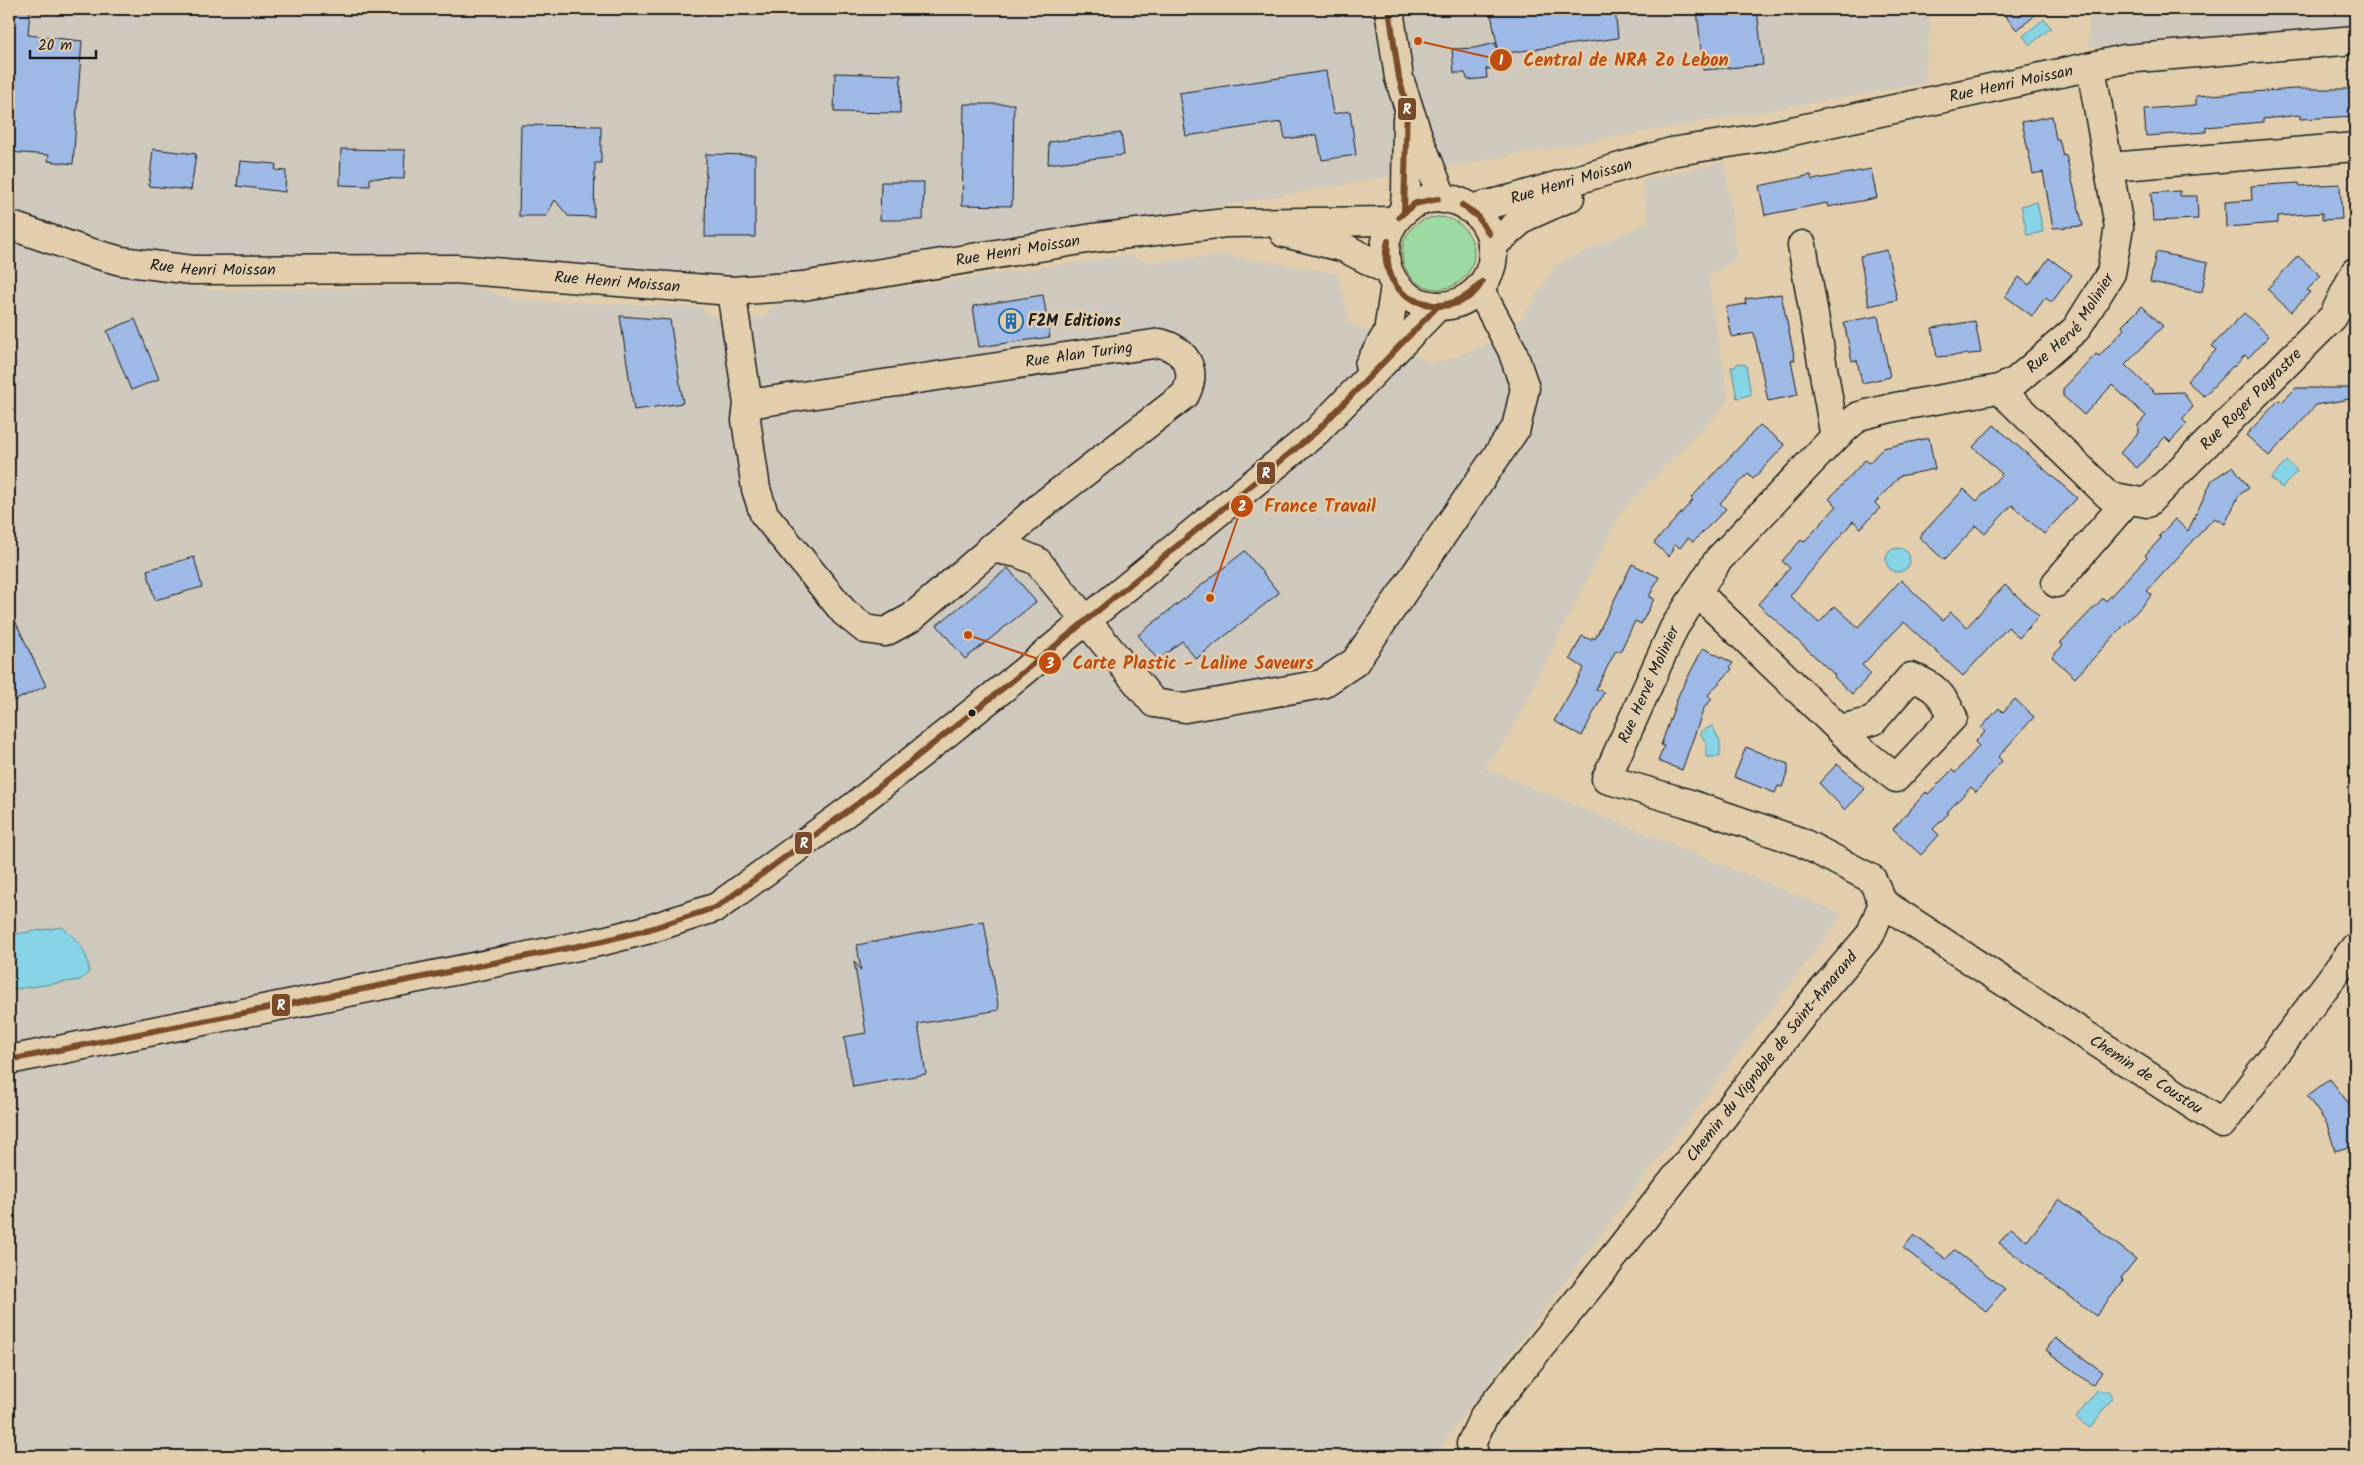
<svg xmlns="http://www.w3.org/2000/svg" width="2364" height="1465" font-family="Kalam,sans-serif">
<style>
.built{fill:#cec8bd}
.green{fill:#9cdaa2;stroke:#5c7b5f}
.water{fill:#86d4e5;stroke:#5c8a95}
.building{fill:#9eb9e5;stroke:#1c1c1c}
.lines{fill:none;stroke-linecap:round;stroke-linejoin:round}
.minor-casing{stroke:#1c1c1c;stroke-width:31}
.minor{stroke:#e2ceac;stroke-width:28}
.bus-1-casing{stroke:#e2ceac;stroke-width:10}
.bus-1{stroke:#7a4b2a;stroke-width:6}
.bus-dot{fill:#1c1c1c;stroke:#e2ceac;stroke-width:2}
.labels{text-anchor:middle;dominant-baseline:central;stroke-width:5;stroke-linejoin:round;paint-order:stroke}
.street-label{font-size:16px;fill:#1c1c1c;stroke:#e2ceac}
.poi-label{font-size:16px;font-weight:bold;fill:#1c1c1c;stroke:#e2ceac;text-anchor:start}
.leader{fill:none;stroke:#bf4d0f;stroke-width:2}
.callout-dot{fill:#bf4d0f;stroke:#e2ceac;stroke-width:2}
.mark-label{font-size:15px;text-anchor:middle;font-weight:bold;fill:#fff}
.callout-label{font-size:18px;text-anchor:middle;font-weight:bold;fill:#bf4d0f;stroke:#e2ceac;stroke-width:5;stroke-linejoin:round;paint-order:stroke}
.line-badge{stroke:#e2ceac;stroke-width:2}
.badge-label{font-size:14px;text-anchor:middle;font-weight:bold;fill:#fff}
</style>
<rect width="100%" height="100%" fill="#e2ceac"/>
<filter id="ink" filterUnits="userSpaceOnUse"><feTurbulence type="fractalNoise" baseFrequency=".02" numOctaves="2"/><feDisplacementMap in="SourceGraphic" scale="10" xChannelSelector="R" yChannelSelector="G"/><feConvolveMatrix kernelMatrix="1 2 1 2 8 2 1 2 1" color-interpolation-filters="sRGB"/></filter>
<g filter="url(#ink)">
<path class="built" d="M9 9H1931L1925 83 785 282 134 274 210 290 314 289 470 284 514 300 699 307 718 319 765 317 774 305 1128 255 1151 262 1225 255 1338 274 1350 323 1433 364 1486 346 1523 317 1557 264 1649 222 1642 180 1725 162 1737 258 1708 278 1729 401 1621 512 1506 741 1484 768 1843 914 1433 1456H9Z
M2089 9H2355V40L2088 47Z"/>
<path class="green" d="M1402 253a36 36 0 1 1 72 0a36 36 0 1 1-72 0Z"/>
<path class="water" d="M2044 19 2051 28 2030 45 2023 36Z
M2037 202 2043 232 2027 235 2021 206Z
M1738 363 1746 365 1751 395 1737 398 1731 367H1735Z
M2287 461 2297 471 2282 488 2271 478Z
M1886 560a12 12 0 1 1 24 0a12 12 0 1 1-24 0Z
M1712 726 1720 741V757H1706V743L1700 732Z
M62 927C78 940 88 951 89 972L80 980 9 990V935Z
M2098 1389 2101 1391H2109L2112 1399 2090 1428 2076 1418Z"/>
<path class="building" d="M9 9H30L28 35 82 41 73 164 48 161 49 155 9 152Z
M1490 9H1615L1618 38 1499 54Z
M1697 9H1757L1763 65 1703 70Z
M1999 9H2043L2017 30Z
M1496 43 1498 68 1486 69 1487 78 1468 80 1465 73H1454L1452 49 1474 48Z
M1326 71 1333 114 1350 111 1356 155 1322 160 1317 135 1285 139 1282 122 1186 136 1179 93Z
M835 73 901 75 900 113 834 112Z
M2295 89H2355V116L2300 119V115L2263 119V122L2206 127V132L2146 136 2144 109 2196 105V96Z
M964 104H1014L1012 206 962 205Z
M2052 116 2056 139H2059L2063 156 2066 155 2083 226 2053 228 2043 172 2033 174 2022 122Z
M521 125 601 126V163H595L594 217 568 216 555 200 546 216H519Z
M1121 133 1124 155 1048 164 1049 142Z
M153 149 196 154 191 190 149 186Z
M341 149 405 150 404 179 370 178V186L340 185Z
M706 154 755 155V237H705Z
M240 161 276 164 275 170 286 171 285 192 237 186Z
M1871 169 1877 198 1828 207 1827 203 1765 215 1759 186 1811 175 1812 180Z
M881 182H924L923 220H880Z
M2299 183 2300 186 2340 184 2342 219 2322 220V213L2278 216V223L2226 227 2225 202 2252 200 2251 186Z
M2180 191V196H2197L2198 219 2153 221 2151 193Z
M1887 250 1897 300 1869 306 1860 256Z
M2156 252 2208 263 2202 292 2150 282Z
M2298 256 2321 276 2307 290 2310 292 2291 312 2267 289Z
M2049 258 2072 275 2052 302 2045 298 2032 316 2005 296 2019 277 2029 285Z
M1781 294 1795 360H1791L1798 395 1768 401 1754 333 1732 337 1726 307 1746 304 1745 299Z
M1043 295 1050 337 979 347 973 306Z
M2142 306 2163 326 2125 365 2155 393 2183 392 2193 407 2182 419 2187 424 2170 442 2165 437 2137 468 2120 453 2138 433V425L2146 416 2112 385 2084 415 2063 396V389L2096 354 2099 356 2124 329 2122 326Z
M2244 313 2269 336 2248 358 2245 355 2234 367 2233 366 2204 396 2187 381 2216 350 2212 346Z
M620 316 670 320 683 403 634 410Z
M1878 316 1890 377 1862 383 1857 360 1852 361 1844 322Z
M135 319 159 379 131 390 107 331Z
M1975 321 1981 353 1937 357 1932 328Z
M2296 388H2355V398L2316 405 2269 456 2246 435 2279 400 2282 402Z
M1760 425 1785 445 1753 479 1748 474 1720 503 1726 509 1693 542 1688 538 1680 548 1675 544 1669 557 1654 543 1693 500 1691 498Z
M1994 425 2077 498 2044 534 2012 505 1985 534 1976 526 1944 560 1919 537 1964 489 1977 501 2002 474 1973 447Z
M1929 438 1935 469 1900 476 1875 503 1880 508 1871 517 1861 528 1853 521 1790 596 1819 623 1835 606 1858 627 1901 580 1943 620 1951 612 1967 627 2005 585 2039 616 2019 638 2008 627 1963 676 1904 622 1862 665 1871 674 1852 694 1834 677 1835 675 1758 604 1790 568 1782 561 1801 540 1804 542 1837 506 1829 499 1865 460 1869 463 1883 448Z
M2233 466 2249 488 2239 495 2225 524 2214 518 2147 591 2152 595 2075 678 2052 657 2063 645 2060 643 2103 598 2106 601 2147 557 2145 555 2161 538 2159 536 2175 519 2188 531 2212 480Z
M1245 551 1279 593 1196 659 1182 641 1158 660 1138 635Z
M194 557 202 587 155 600 147 570Z
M1632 564 1659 577 1649 597 1654 599 1641 624 1635 621 1620 652 1616 650 1596 689 1604 692 1582 736 1554 721 1584 668 1570 659 1582 636 1591 640 1592 637 1595 639Z
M1008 568 1036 602 965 659 937 625Z
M9 608 46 686 9 703Z
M1703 648 1733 663 1730 667 1732 669 1708 695 1712 699 1704 708 1682 770 1658 761 1664 746 1661 745 1679 694Z
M2015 699 2034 717 1998 757 2002 761 1976 792 1971 787 1947 812 1949 813 1933 829 1939 835 1921 855 1893 829 1926 792 1928 794 1952 770 1955 773 1979 746 1975 742 1985 732 1981 728 1999 708 2003 712Z
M1746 747 1788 764V771L1782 787 1778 786 1775 793 1734 777Z
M1837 764 1865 789 1845 810 1819 783Z
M984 921 999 1010 918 1024 926 1074 853 1087 844 1037 866 1033 854 961 861 971 857 945Z
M2330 1079 2353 1109 2355 1117V1145L2335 1151 2327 1124 2307 1096Z
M2059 1199 2136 1259 2121 1278 2124 1280 2096 1316 1999 1243 2011 1228 2027 1241Z
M1914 1235 1946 1259 1954 1250 2005 1289 1986 1311 1903 1248Z
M2055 1338 2103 1372 2092 1385 2046 1350Z"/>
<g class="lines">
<defs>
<g id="minor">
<path d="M1389 9 1399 78 1419 139 1443 199"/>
<path d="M2110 167 2355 147"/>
<circle cx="1439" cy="252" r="54"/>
<path id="s1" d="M1470 209 1515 198 1671 152 1760 138 2125 59 2355 40"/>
<path d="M1404 211 1406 192 1407 120"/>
<path id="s2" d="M9 225 85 251 121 261 192 270 455 269 731 291 803 286 1093 238 1226 223 1394 221"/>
<path d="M1284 233 1345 248 1387 270"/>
<path d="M1802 245 1835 438"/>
<path d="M1492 246 1525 217 1570 197"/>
<path d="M731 291 748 404 746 420 756 489 764 514 844 612 865 629 885 632 911 618 1041 506 1185 395C1198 370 1186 350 1160 343L748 404"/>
<path d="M1369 365 1388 332 1395 285"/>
<path id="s3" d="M1999 389 2109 496 2147 503 2333 317 2355 272"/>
<path d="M990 548 1018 553 1037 561 1154 703 1185 708 1322 684 1355 662 1516 428 1525 388 1512 350 1479 288"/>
<path d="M2056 583 2128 500"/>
<path d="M1697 592 1861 750 1896 778 1953 717C1943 695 1934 685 1911 677L1873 721 1840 729"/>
<path id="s4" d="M1883 903 2222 1124 2355 947"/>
<path d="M9 1060 603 941 650 929 717 907 856 805 1011 682 1316 432 1438 306"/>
<path id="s5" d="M1475 1456 1471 1444 1484 1416 1616 1254 1812 1003 1870 935 1883 903 1872 879 1801 842 1687 803 1606 779 1674 628 1697 592 1718 560 1829 443 1859 416 1895 407 1999 389 2016 381 2076 329 2111 273 2119 227 2091 67"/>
</g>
</defs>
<use href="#minor" class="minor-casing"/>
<use href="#minor" class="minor"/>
<defs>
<path id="bus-1" d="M1389 9 1399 78 1407 106 1404 211
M1462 205 1476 214 1489 234
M1462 205 1478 217 1489 234
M1399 217 1414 204 1438 199
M1399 217 1416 203 1438 199
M1388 241C1386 262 1389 287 1410 298 1417 301 1426 303 1433 305
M1388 241C1378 272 1401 303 1433 305
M1433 305C1454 306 1469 297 1482 282
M1433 305C1451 309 1474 299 1482 282
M9 1060 603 941 650 929 717 907 856 805 1011 682 1316 432 1438 306"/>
</defs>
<use href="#bus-1" class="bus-1-casing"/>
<use href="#bus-1" class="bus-1"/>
</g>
</g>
<defs>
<symbol id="building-ring" viewBox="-11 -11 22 22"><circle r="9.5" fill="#e2ceac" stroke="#1f6fb2" stroke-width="1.5"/><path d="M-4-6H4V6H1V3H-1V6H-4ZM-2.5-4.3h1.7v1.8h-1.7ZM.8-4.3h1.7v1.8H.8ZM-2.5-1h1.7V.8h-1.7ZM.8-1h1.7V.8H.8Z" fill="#1f6fb2"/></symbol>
</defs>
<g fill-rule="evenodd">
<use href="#building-ring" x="997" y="307" width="28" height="28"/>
</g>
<circle class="bus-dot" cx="972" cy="713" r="4.5"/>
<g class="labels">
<g class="street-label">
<text stroke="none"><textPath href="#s1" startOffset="556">Rue Henri Moissan</textPath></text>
<text stroke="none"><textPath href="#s1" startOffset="105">Rue Henri Moissan</textPath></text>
<text stroke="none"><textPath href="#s2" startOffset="1019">Rue Henri Moissan</textPath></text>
<text stroke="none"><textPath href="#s2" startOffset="210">Rue Henri Moissan</textPath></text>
<text stroke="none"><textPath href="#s2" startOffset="615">Rue Henri Moissan</textPath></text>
<text stroke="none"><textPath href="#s5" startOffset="1696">Rue Hervé Molinier</textPath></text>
<text transform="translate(1079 355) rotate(-8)">Rue Alan Turing</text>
<text stroke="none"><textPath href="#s3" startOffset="339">Rue Roger Payrastre</textPath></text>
<text stroke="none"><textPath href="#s5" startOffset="1110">Rue Hervé Molinier</textPath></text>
<text stroke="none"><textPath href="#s5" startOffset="504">Chemin du Vignoble de Saint-Amarand</textPath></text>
<text stroke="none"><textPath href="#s4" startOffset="314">Chemin de Coustou</textPath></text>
</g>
<g class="poi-label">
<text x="1028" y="321">F2M Editions</text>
</g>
</g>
<path class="leader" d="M1418 41L1501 60M1210 598L1242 506M968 635L1050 663"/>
<g class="callout-dot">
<circle cx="1418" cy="41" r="5"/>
<circle cx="1210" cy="598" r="5"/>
<circle cx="968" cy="635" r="5"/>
<circle cx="1501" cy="60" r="12"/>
<circle cx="1242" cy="506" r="12"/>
<circle cx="1050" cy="663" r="12"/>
</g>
<g class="mark-label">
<text x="1501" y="65">1</text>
<text x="1242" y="511">2</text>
<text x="1050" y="668">3</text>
</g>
<g class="callout-label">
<text x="1626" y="66">Central de NRA Zo Lebon</text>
<text x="1320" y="512">France Travail</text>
<text x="1193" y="669">Carte Plastic - Laline Saveurs</text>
</g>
<g class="line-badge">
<rect x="1397" y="97" width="20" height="24" rx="5" fill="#7a4b2a"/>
<rect x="1256" y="461" width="20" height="24" rx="5" fill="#7a4b2a"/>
<rect x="794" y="831" width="19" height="24" rx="5" fill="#7a4b2a"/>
<rect x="271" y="993" width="20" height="24" rx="5" fill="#7a4b2a"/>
</g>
<g class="badge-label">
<text x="1407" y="114">R</text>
<text x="1266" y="478">R</text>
<text x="804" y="848">R</text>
<text x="281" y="1010">R</text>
</g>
<rect width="2364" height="1465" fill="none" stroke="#e2ceac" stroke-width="30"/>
<rect x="15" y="15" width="2334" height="1435" fill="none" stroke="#1c1c1c" stroke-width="2" filter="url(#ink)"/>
<path d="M30 50v8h66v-8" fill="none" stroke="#1c1c1c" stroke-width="2.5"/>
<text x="38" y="50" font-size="15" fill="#1c1c1c" stroke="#e2ceac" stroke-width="4" paint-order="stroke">20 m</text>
</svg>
